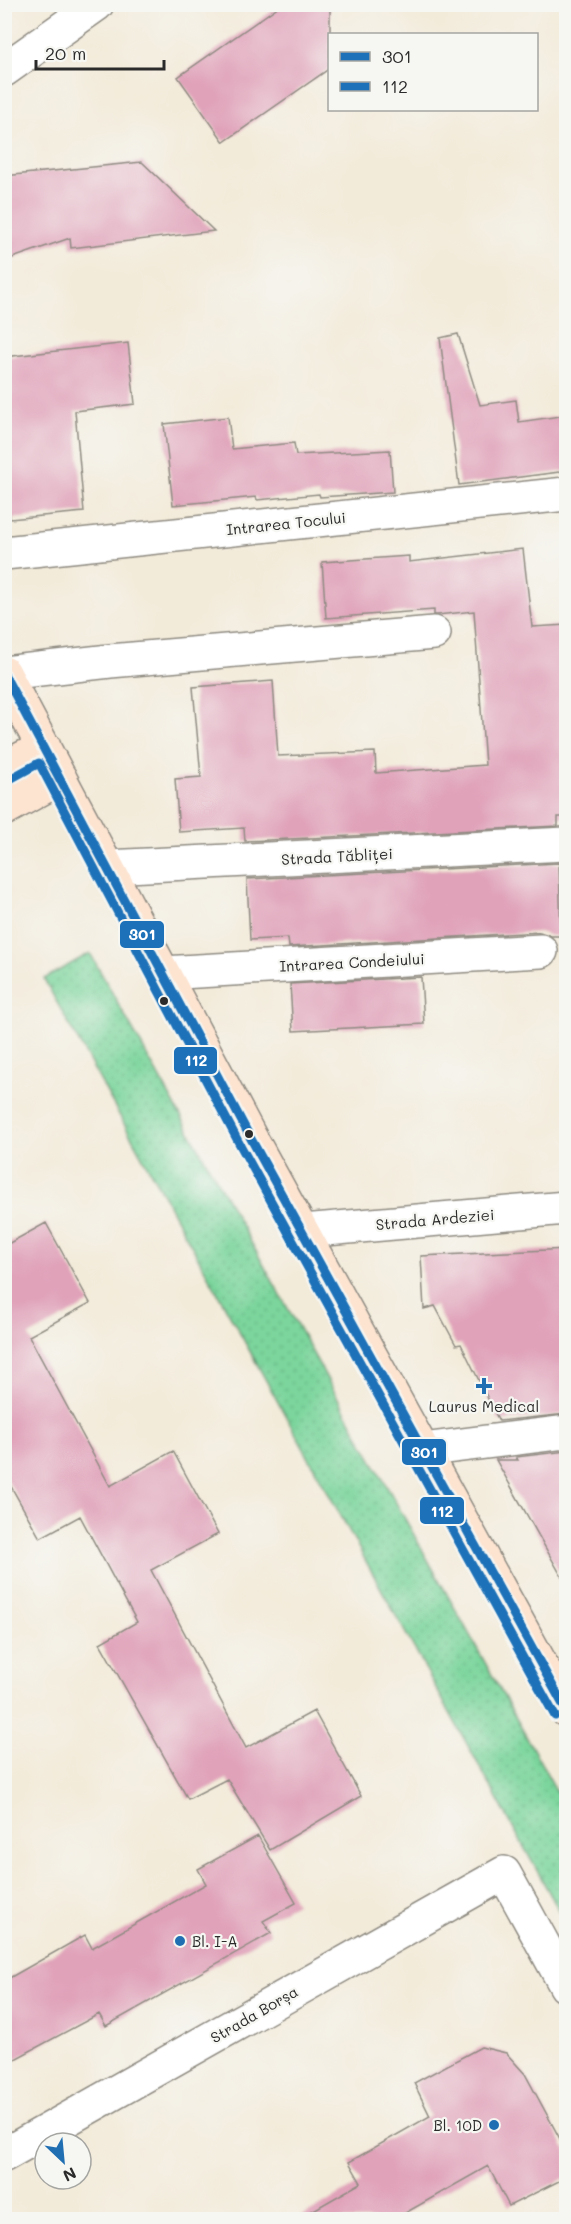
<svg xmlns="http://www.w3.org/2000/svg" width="571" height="2224" font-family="Mali,sans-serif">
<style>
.grass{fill:url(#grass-dots);stroke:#538064;stroke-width:1.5}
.building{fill:#e0a2b9}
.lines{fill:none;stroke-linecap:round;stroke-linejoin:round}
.street-casing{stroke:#8f8b82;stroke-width:36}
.secondary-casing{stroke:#8f8b82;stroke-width:36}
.street{stroke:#fff;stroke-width:33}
.secondary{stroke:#fde4d1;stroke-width:33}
.bus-1-casing{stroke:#f6f6f2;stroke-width:14}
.bus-2-casing{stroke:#f6f6f2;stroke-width:14}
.bus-1{stroke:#1d71b8;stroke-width:9}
.bus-2{stroke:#1d71b8;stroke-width:9}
.bus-dot{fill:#2b2b2b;stroke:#f6f6f2;stroke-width:2}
.poi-dot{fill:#1f6fb2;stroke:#f6f6f2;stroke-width:2}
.labels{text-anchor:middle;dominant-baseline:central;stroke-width:4.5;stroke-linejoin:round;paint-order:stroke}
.street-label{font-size:15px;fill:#2b2b2b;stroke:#f6f6f2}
.poi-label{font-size:15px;fill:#2b2b2b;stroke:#f6f6f2}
.line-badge{stroke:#f6f6f2;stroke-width:2}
.badge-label{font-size:16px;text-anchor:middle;font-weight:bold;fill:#fff}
</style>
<defs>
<pattern id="grass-dots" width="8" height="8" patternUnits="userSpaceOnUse" patternTransform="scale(1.5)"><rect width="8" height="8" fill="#7bd59c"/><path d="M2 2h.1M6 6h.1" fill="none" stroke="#6ab787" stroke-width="1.8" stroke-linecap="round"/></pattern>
</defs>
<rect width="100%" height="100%" fill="#f6f6f2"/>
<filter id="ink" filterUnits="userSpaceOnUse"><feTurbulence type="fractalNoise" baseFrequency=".0167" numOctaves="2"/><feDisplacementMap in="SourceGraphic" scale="12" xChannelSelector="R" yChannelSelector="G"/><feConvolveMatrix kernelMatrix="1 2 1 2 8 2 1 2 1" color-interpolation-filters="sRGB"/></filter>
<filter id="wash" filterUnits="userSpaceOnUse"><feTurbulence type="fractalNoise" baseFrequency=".008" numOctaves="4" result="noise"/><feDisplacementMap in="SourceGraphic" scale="24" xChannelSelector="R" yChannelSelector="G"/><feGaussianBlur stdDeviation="1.35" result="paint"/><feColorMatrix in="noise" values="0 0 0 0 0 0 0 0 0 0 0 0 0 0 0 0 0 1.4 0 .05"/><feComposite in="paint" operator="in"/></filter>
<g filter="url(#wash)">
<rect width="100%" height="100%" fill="#f3ebda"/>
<path class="grass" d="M90 953 566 1808V1923L44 979Z"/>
<g id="blocks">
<path class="building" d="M282 4H330V68L224 142 178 77Z
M142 162 214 231 71 248 70 238 4 261V176Z
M458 334 480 405 516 400 519 422 567 415V471L459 485 440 338Z
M128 343 135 404 75 411 84 512 10 519 4 464V357Z
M228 417 232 449 294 443 296 455 390 450 393 492 320 497 319 494 257 500 256 497 173 505 164 424Z
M523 549 532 627 567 625V817H558V826L245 841 244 828 179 832 175 779 201 777 193 687 273 681 278 756 375 752 376 773 485 765 474 611 437 615H434V610L326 618 322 562 409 556V562Z
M559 863 561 936H551L540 932 289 947 288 938 250 940 247 879Z
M421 977 424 1024 293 1031 290 984Z
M46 1223 90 1303 29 1336 110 1486 173 1451 218 1534 151 1570 246 1748 314 1711 361 1796 270 1850 227 1779 188 1799 100 1643 137 1622 80 1516 40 1538 4 1474V1246Z
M567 1249V1414L499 1421 461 1344 456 1345 435 1306 424 1309 421 1256Z
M567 1451V1586L496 1460H518L516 1457Z
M258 1836 296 1903 263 1921 271 1933 106 2026 99 2014 4 2065V1981L85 1935 92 1948 206 1884 198 1869Z
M481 2047 506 2053 525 2074 567 2152V2177L509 2206 488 2166 393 2220H296L361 2183 349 2162 430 2116 414 2083Z"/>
</g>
</g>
<g filter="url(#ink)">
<use href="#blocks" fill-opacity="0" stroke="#8f8b82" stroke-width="1.5"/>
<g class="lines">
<defs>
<path id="street" d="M4 70 97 4
M4 553 566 494
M4 673 110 661 434 633
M107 867 566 844
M163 973 541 951
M303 1231 566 1208
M422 1450 566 1432
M4 2155 504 1873 566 1986"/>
<path id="secondary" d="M4 673 250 1137 566 1710
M4 768 44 747
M4 809 60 778"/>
</defs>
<use href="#street" class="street-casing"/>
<use href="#secondary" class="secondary-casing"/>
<use href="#street" class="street"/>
<use href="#secondary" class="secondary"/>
<defs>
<path id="bus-1" d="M4 674 250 1137 566 1710"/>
<path id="bus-2" d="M10 779 39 763 239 1143 555 1716"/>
</defs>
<use href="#bus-1" class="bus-1-casing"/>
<use href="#bus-2" class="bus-2-casing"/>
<use href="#bus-1" class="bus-1"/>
<use href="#bus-2" class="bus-2"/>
</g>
</g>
<g class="bus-dot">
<circle cx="164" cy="1001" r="5"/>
<circle cx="249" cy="1134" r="5"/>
</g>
<g class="poi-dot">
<path d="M481 1377h6v6h6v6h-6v6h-6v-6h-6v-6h6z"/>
<circle cx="180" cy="1941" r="6"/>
<circle cx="494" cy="2125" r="6"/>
</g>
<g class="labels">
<g class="street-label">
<text transform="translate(286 523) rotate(-6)">Intrarea Tocului</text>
<text transform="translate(337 856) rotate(-3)">Strada Tăbliței</text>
<text transform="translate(352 962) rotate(-3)">Intrarea Condeiului</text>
<text transform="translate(435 1219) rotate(-5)">Strada Ardeziei</text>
<text transform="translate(254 2014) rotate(-30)">Strada Borșa</text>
</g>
<g class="poi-label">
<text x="484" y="1406">Laurus Medical</text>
<text x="192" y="1941" text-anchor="start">Bl. I-A</text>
<text x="482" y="2125" text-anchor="end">Bl. 10D</text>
</g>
</g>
<g class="line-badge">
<rect x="119" y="920" width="46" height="29" rx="6" fill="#1d71b8"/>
<rect x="173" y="1046" width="45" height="29" rx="6" fill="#1d71b8"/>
<rect x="401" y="1438" width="46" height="28" rx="6" fill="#1d71b8"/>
<rect x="419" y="1496" width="46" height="29" rx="6" fill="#1d71b8"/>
</g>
<g class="badge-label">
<text x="142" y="940">301</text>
<text x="196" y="1066">112</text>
<text x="424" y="1458">301</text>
<text x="442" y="1517">112</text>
</g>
<rect width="571" height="2224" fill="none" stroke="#f6f6f2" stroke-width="24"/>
<rect x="328" y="33" width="210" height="78" fill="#f6f6f2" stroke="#a5a5a2" stroke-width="1.5"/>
<rect x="340" y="52" width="30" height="9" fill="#1d71b8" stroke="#a5a5a2" stroke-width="1.5"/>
<text x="382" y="63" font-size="18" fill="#2b2b2b">301</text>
<rect x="340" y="82" width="30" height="9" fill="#1d71b8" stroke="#a5a5a2" stroke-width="1.5"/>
<text x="382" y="93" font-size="18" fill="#2b2b2b">112</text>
<g transform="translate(63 2161) rotate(154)"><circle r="28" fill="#f6f6f2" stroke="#a5a5a2" stroke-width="1.5"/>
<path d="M0-4.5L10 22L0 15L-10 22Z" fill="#1f6fb2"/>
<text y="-9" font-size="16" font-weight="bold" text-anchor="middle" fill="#2b2b2b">N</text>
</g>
<path d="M36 60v9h128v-9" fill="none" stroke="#2b2b2b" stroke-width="3"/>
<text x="45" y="60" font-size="18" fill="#2b2b2b" stroke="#f6f6f2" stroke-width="4.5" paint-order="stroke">20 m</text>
</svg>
